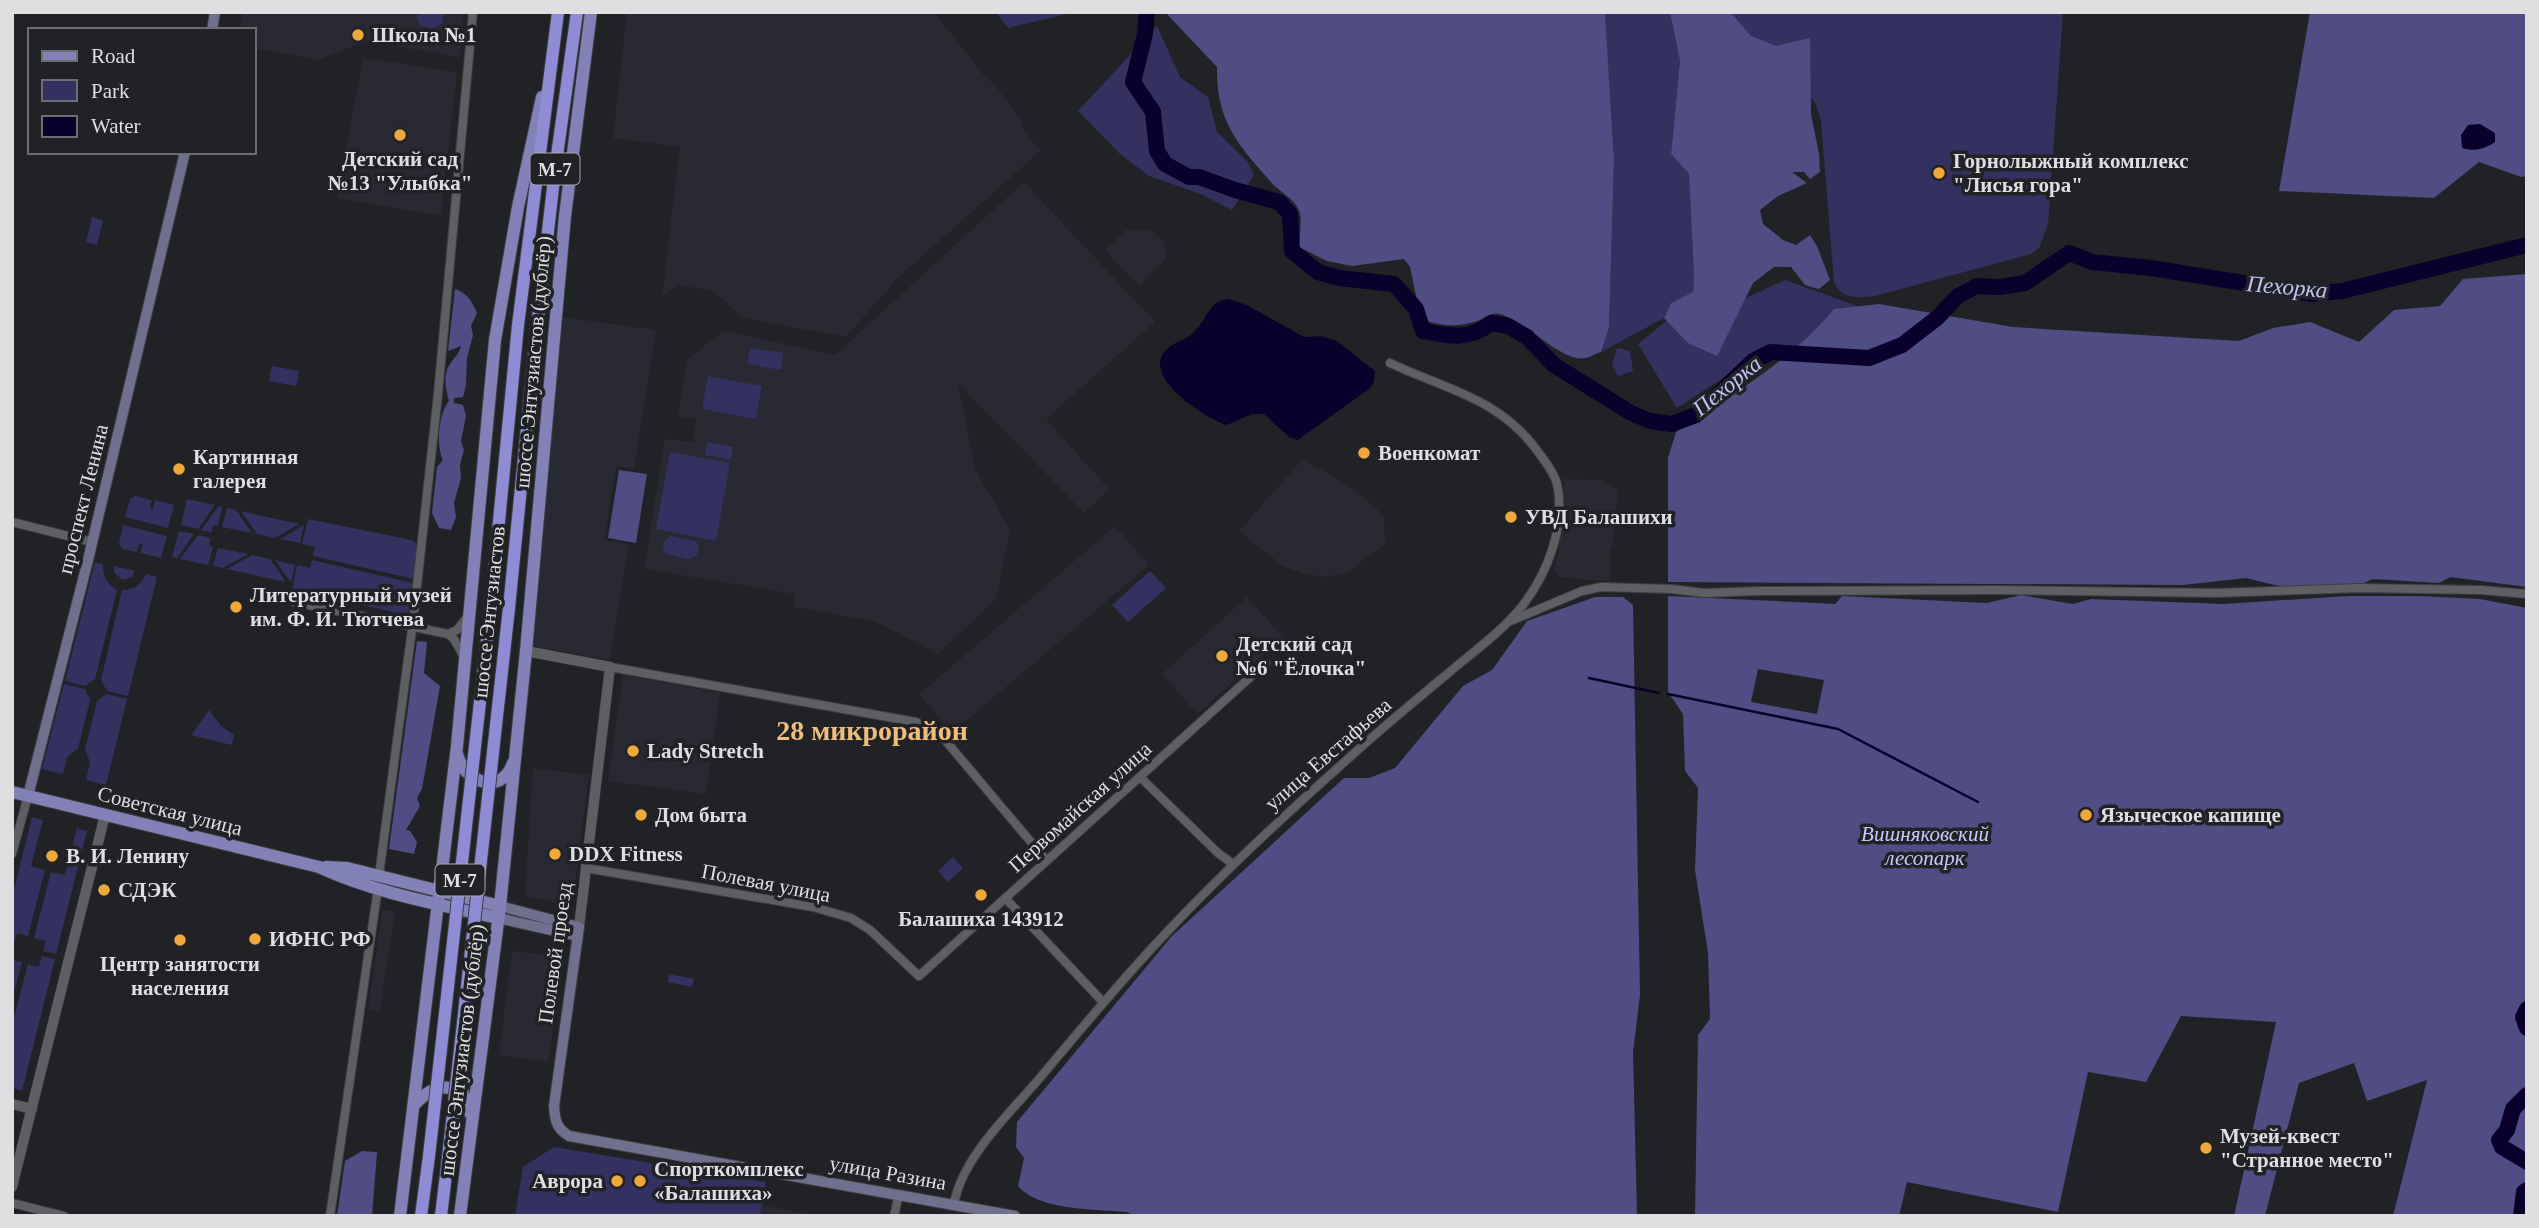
<svg xmlns="http://www.w3.org/2000/svg" width="2539" height="1228" font-family="'Times New Roman',serif">
<style>
.built{fill:#282932}
.green{fill:#343161}
.forest{fill:#4f4d83;fill-rule:evenodd}
.water{fill:#0a002c}
.lines{fill:none;stroke-linecap:round;stroke-linejoin:round}
.stream{stroke:#0a002c;stroke-width:2.5}
.river{stroke:#0a002c;stroke-width:16}
.minor-casing{stroke:#3e3e41;stroke-width:10}
.tertiary-casing{stroke:#3e3e41;stroke-width:11}
.secondary-casing{stroke:#3e3e41;stroke-width:12}
.primary-casing{stroke:#3e3e41;stroke-width:14}
.trunk-casing{stroke:#3e3e41;stroke-width:14}
.minor{stroke:#5e5f63;stroke-width:8}
.tertiary{stroke:#5e5f63;stroke-width:10}
.secondary{stroke:#70708e;stroke-width:10}
.primary{stroke:#8281b8;stroke-width:12}
.trunk{stroke:#8e8cd4;stroke-width:12}
.trunk-bridge-casing{stroke:#3e3e41;stroke-width:14;stroke-linecap:butt}
.trunk-bridge{stroke:#8e8cd4;stroke-width:12}
.poi-dot{fill:#eea83c;stroke:#212225;stroke-width:2.5}
.labels{text-anchor:middle;dominant-baseline:central;stroke-width:7;stroke-linejoin:round;paint-order:stroke}
.shield{fill:#212225;stroke:#a6a6a9;stroke-width:2}
.shield-label{font-size:19px;font-weight:bold;fill:#dfdfe2}
.poi-label{font-size:21px;font-weight:bold;fill:#dfdfe2;stroke:#212225;text-anchor:start}
.street-label{font-size:21px;fill:#dfdfe2;stroke:#212225}
.park-label{font-size:21px;font-style:italic;fill:#c8c9fc;stroke:#212225}
.water-label{font-size:23px;font-style:italic;fill:#c1c2f5;stroke:#212225}
.district-label{font-size:28px;font-weight:bold;fill:#efbe7d;stroke:#212225}
</style>
<rect width="100%" height="100%" fill="#212225"/>
<path class="built" d="M243 12H464L460 57 366 41 317 60 254 48V30H240Z
M627 12H934L989 82 991 80 1022 121 1020 124 1040 151 899 277 846 337 743 318 713 291 678 285 662 297 680 147 613 138Z
M363 58 457 72 441 216 337 198Z
M1024 182 1155 322 1046 419 1109 489 1084 513 958 383 975 469 1010 530 996 599 938 654 874 621 794 607 795 594 644 569 665 439 693 442 696 419 678 416 687 359 724 331 835 355Z
M1126 230H1151L1165 243 1166 259 1139 286 1105 250Z
M562 317 656 330 634 469 616 466 604 540 629 544 610 660 532 646Z
M1303 459 1358 492 1384 516 1385 544 1348 572 1326 577 1305 574 1283 566 1239 531Z
M1564 479 1602 480 1618 489 1612 548 1610 549V582L1560 577 1554 569 1559 552Z
M1115 526 1149 565 952 733 919 694Z
M1247 597 1283 637 1197 714 1162 674Z
M623 675 720 693 706 794 608 781Z
M533 768 589 775 572 906 525 896Z
M382 910 395 911 380 1011 368 1009Z
M512 951 563 957 548 1062 499 1055Z
M762 1205 818 1216H760Z"/>
<path class="green" d="M418 12H444L442 23 434 29 420 25 417 19Z
M996 12H1075L1008 28Z
M1605 12H1670L1680 61 1671 154 1689 174 1694 277 1693 292 1671 303 1664 318 1601 352 1609 328 1614 160Z
M1718 12H2063L2048 224 2039 248 2031 254 1875 296C1858 298 1842 300 1834 282L1821 121 1815 102Z
M1157 26 1180 77 1208 97 1217 132 1248 162 1254 175 1232 210 1201 194 1149 176 1120 154 1078 111Z
M92 217 103 220 97 245 86 242Z
M1785 280 1879 314 1858 348 1774 345 1677 408 1638 344 1675 314 1742 300Z
M750 348 783 353 781 370 747 364Z
M1617 348 1630 351 1633 371 1618 376 1612 365Z
M272 366 299 371 296 386 269 381Z
M708 376 762 386 756 419 702 409Z
M707 442 733 447 731 460 705 455Z
M670 452 730 463 716 541 656 529Z
M135 496 152 500 150 508 153 509 155 500 174 505 168 528 125 517 130 499Z
M187 499 215 505 198 529 181 525Z
M219 506 222 507 218 526 213 525 212 532 201 530Z
M227 508 236 510 252 533 222 527Z
M241 511 299 524 275 538 257 534Z
M308 519 412 540 416 543 417 548 414 579 313 556 315 547 302 544Z
M123 525 167 536 161 558 140 553 143 545 139 543 137 552 122 549 119 544Z
M304 525 300 543 280 539Z
M179 531 194 534 177 558 172 557Z
M198 535 211 538 209 545 213 547 208 565 180 559Z
M671 536 696 541 699 549 696 556 688 559 666 554C661 547 663 540 671 536Z
M218 548 248 554 223 568 213 566Z
M252 555 270 559 286 582 227 569Z
M275 560 295 565 291 583Z
M312 560 413 583 408 614H402L292 589 297 565 310 568Z
M95 562 103 564C103 576 106 583 117 590L95 679 85 686 65 681Z
M114 566 135 571 132 577 122 580 114 572Z
M1150 571 1166 588 1128 622 1112 605Z
M146 574 157 577 128 696 107 691 101 680 122 590C135 590 140 585 146 574Z
M64 684 85 689 90 700 78 748 67 757 63 774 42 769Z
M106 694 127 699 106 785 86 780 90 762 85 749 97 701Z
M209 710 221 726 234 735 232 745 191 735Z
M32 817 43 820 31 866 45 870 28 936 17 933 14 944 12 897Z
M77 828 87 831 56 954 43 951 46 941 34 938 51 872 65 875Z
M953 857 963 868 948 882 938 871Z
M42 956 55 959 22 1091 12 1088V1025L28 964 39 967Z
M12 960 22 962 12 1000Z
M669 974 694 979 692 987 668 982Z
M554 1147 766 1182 760 1216H515L523 1167Z"/>
<path class="forest" d="M1165 12H1605L1614 160 1609 328 1601 352C1596 353 1591 357 1586 358 1561 363 1526 320 1499 314 1488 312 1483 320 1474 322 1456 327 1444 326 1426 321L1418 305 1410 267 1404 259 1352 266 1327 261 1299 247C1299 237 1302 223 1300 214 1297 199 1279 192 1271 182 1237 144 1216 120 1217 67Z
M1670 12H1730L1751 36 1776 46 1810 38 1811 114 1819 154 1820 172 1810 179 1804 172H1792L1807 183 1778 196 1760 210 1763 224 1783 240 1796 245 1810 235 1817 246 1830 280 1819 289 1805 285 1791 267H1774L1753 283 1717 356 1688 343 1664 318 1671 303 1693 292 1694 277 1689 174 1671 154 1680 61Z
M2310 12H2527V176L2521 177 2479 162 2434 198 2279 191Z
M2527 274V587L2450 577 2439 583 2373 579 2361 584 2283 587 2246 578 2183 585 1668 582V458L1676 432C1731 395 1791 361 1834 309L1879 304 2013 327 2239 341 2273 328 2310 322 2359 342 2394 310 2440 306 2463 279Z
M455 289C467 293 472 301 477 313L471 326 473 335 467 358 466 385 463 397 454 398V403L463 405 466 416 461 441 464 450 460 465 461 478 454 503 456 517 451 530 439 528 432 513 437 467 443 460C436 446 438 414 449 401 446 391 443 375 449 366 453 358 459 355 461 346L448 351Z
M619 470 647 474 636 543 608 538Z
M2021 595 2073 604 2091 599 2223 604 2348 596H2421L2480 599 2527 608V1216H2393L2427 1080 2367 1101 2354 1063 2299 1083 2265 1216H2234L2276 1022 2181 1016 2146 1082 2088 1072 2058 1212 1907 1182 1899 1216H1695L1698 1035 1710 1019 1708 953 1695 870 1698 788 1685 771 1683 714 1668 692V596L1835 604 1842 596 1987 603ZM1758 669 1824 680 1817 714 1751 702Z
M1595 597H1623L1633 605 1640 995 1633 1052 1637 1216H1135L1127 1212C1096 1209 1039 1211 1018 1186L1024 1158 1016 1147 1017 1122 1172 936 1344 778H1369L1395 768 1463 686 1492 670 1527 621Z
M417 641 427 642 424 673 440 686 422 789 417 798 420 806 406 830 410 831 417 842 414 854 389 849Z
M362 1151 377 1152 372 1216H337L345 1161Z"/>
<path class="water" d="M2480 124 2495 133V142C2485 149 2474 152 2462 148L2461 135 2468 125Z
M1228 299 1247 305 1304 337 1321 336 1337 341 1375 371 1374 382 1369 389 1298 440 1290 438 1264 414H1252L1227 425C1205 418 1144 379 1164 352 1171 342 1187 341 1195 331 1207 319 1209 301 1228 299Z"/>
<g class="lines">
<path class="stream" d="M1589 678 1659 693
M1668 694 1838 729 1978 802"/>
<path class="river" d="M1147 12 1145 34 1133 82 1153 112 1157 151 1165 164 1189 177H1199L1235 190 1279 202 1290 214 1292 251 1318 272 1339 278 1394 284 1416 309 1423 331C1448 336 1470 341 1491 323L1508 326 1527 337 1554 365 1631 413 1650 421 1672 424 1696 415 1753 361 1771 352 1869 358 1902 345 1937 318 1958 296 1977 286 1999 287 2025 283 2069 253 2092 262 2151 268 2312 294 2342 291 2527 245
M2527 1009 2523 1017 2527 1028
M2527 1095 2513 1109 2507 1130 2499 1140 2502 1147 2527 1162
M2521 1216 2524 1192 2527 1190"/>
<defs>
<path id="minor" d="M12 522 92 542
M294 602 448 634 457 630 468 616
M1508 622 1582 591 1601 587 1671 589 1705 593 1757 591 1994 590 2216 593 2360 588 2481 590 2527 594
M448 634 454 639 464 657
M610 667 916 722 939 733 1047 861
M1140 777 1218 853 1233 864
M12 854 28 796
M586 868 813 907 851 918 870 930 919 976 1266 663
M379 875 413 622 438 394 473 12
M1005 898 1103 1002
M12 1203 64 1216
M954 1204C962 1158 1009 1114 1039 1079 1081 1029 1122 979 1167 932 1225 870 1287 813 1350 757 1385 725 1422 695 1458 665 1480 647 1505 628 1523 605 1548 572 1566 526 1557 484 1554 472 1546 463 1539 453 1500 398 1447 390 1390 363
M330 1216 378 888
M894 1216 899 1194"/>
<path id="tertiary" d="M526 651 610 667 579 927
M12 1104 32 1109
M12 1187 105 815"/>
<path id="secondary" d="M212 30 215 12
M28 796 88 560 185 152
M500 906 579 927 554 1106C555 1120 556 1128 569 1136L1015 1216
M498 918 578 936"/>
<path id="primary" d="M457 754C464 783 502 796 513 763
M12 792 319 867C375 893 438 904 498 918
M326 867 347 868 500 906
M414 1105C428 1090 443 1081 463 1093L470 1113
M400 1216 457 746 495 340 518 207 542 97
M460 1216 500 906 526 651 565 216 591 12"/>
<path id="trunk" d="M491 604 518 325 558 12
M509 608 537 327 555 170 577 12
M421 1216 429 1156
M441 1216 448 1158"/>
</defs>
<use href="#minor" class="minor-casing"/>
<use href="#tertiary" class="tertiary-casing"/>
<use href="#secondary" class="secondary-casing"/>
<use href="#primary" class="primary-casing"/>
<use href="#trunk" class="trunk-casing"/>
<use href="#minor" class="minor"/>
<use href="#tertiary" class="tertiary"/>
<use href="#secondary" class="secondary"/>
<use href="#primary" class="primary"/>
<use href="#trunk" class="trunk"/>
<defs>
<path id="trunk-bridge" d="M429 1156 491 604
M448 1158 509 608"/>
</defs>
<use href="#trunk-bridge" class="trunk-bridge-casing"/>
<use href="#trunk-bridge" class="trunk-bridge"/>
</g>
<g class="poi-dot">
<circle cx="358" cy="35" r="7"/>
<circle cx="400" cy="135" r="7"/>
<circle cx="1939" cy="173" r="7"/>
<circle cx="1364" cy="453" r="7"/>
<circle cx="179" cy="469" r="7"/>
<circle cx="1511" cy="517" r="7"/>
<circle cx="236" cy="607" r="7"/>
<circle cx="1222" cy="656" r="7"/>
<circle cx="633" cy="751" r="7"/>
<circle cx="641" cy="815" r="7"/>
<circle cx="2086" cy="815" r="7"/>
<circle cx="555" cy="854" r="7"/>
<circle cx="52" cy="856" r="7"/>
<circle cx="104" cy="890" r="7"/>
<circle cx="981" cy="895" r="7"/>
<circle cx="255" cy="939" r="7"/>
<circle cx="180" cy="940" r="7"/>
<circle cx="2206" cy="1148" r="7"/>
<circle cx="617" cy="1181" r="7"/>
<circle cx="640" cy="1181" r="7"/>
</g>
<g class="labels">
<g class="shield">
<rect x="530.5" y="153.5" width="49" height="31" rx="5"/>
<rect x="435.5" y="864.5" width="49" height="31" rx="5"/>
</g>
<g class="shield-label">
<text x="555" y="169">М-7</text>
<text x="460" y="880">М-7</text>
</g>
<g class="poi-label">
<text x="372" y="35">Школа №1</text>
<text x="400" y="159" text-anchor="middle">Детский сад<tspan x="400" dy="24">№13 "Улыбка"</tspan></text>
<text x="1953" y="161">Горнолыжный комплекс<tspan x="1953" dy="24">"Лисья гора"</tspan></text>
<text x="1378" y="453">Военкомат</text>
<text x="193" y="457">Картинная<tspan x="193" dy="24">галерея</tspan></text>
<text x="1525" y="517">УВД Балашихи</text>
<text x="250" y="595">Литературный музей<tspan x="250" dy="24">им. Ф. И. Тютчева</tspan></text>
<text x="1236" y="644">Детский сад<tspan x="1236" dy="24">№6 "Ёлочка"</tspan></text>
<text x="647" y="751">Lady Stretch</text>
<text x="655" y="815">Дом быта</text>
<text x="2100" y="815">Языческое капище</text>
<text x="569" y="854">DDX Fitness</text>
<text x="66" y="856">В. И. Ленину</text>
<text x="118" y="890">СДЭК</text>
<text x="981" y="919" text-anchor="middle">Балашиха 143912</text>
<text x="269" y="939">ИФНС РФ</text>
<text x="180" y="964" text-anchor="middle">Центр занятости<tspan x="180" dy="24">населения</tspan></text>
<text x="2220" y="1136">Музей-квест<tspan x="2220" dy="24">"Странное место"</tspan></text>
<text x="654" y="1169">Спорткомплекс<tspan x="654" dy="24">«Балашиха»</tspan></text>
<text x="603" y="1181" text-anchor="end">Аврора</text>
</g>
<g class="street-label">
<text transform="translate(533 362) rotate(-85)">шоссе Энтузиастов (дублёр)</text>
<text transform="translate(83 499) rotate(-76)">проспект Ленина</text>
<text transform="translate(489 612) rotate(-84)">шоссе Энтузиастов</text>
<text transform="translate(1328 754) rotate(-41)">улица Евстафьева</text>
<text transform="translate(1080 807) rotate(-42)">Первомайская улица</text>
<text transform="translate(170 811) rotate(14)">Советская улица</text>
<text transform="translate(766 883) rotate(11)">Полевая улица</text>
<text transform="translate(555 953) rotate(-82)">Полевой проезд</text>
<text transform="translate(462 1050) rotate(-83)">шоссе Энтузиастов (дублёр)</text>
<text transform="translate(888 1173) rotate(10)">улица Разина</text>
</g>
<g class="park-label">
<text x="1925" y="834">Вишняковский<tspan x="1925" dy="24">лесопарк</tspan></text>
</g>
<g class="water-label">
<text transform="translate(2287 287) rotate(5)">Пехорка</text>
<text transform="translate(1727 386) rotate(-39)">Пехорка</text>
</g>
<g class="district-label">
<text x="872" y="730">28 микрорайон</text>
</g>
</g>
<rect width="2539" height="1228" fill="none" stroke="#dfdfe2" stroke-width="28"/>
<rect x="28" y="28" width="228" height="126" fill="#212225" stroke="#6d6e71" stroke-width="2"/>
<rect x="42" y="51" width="35" height="10" fill="#8281b8" stroke="#6d6e71" stroke-width="2"/>
<text x="91" y="63" font-size="21" fill="#dfdfe2">Road</text>
<rect x="42" y="80" width="35" height="21" fill="#343161" stroke="#6d6e71" stroke-width="2"/>
<text x="91" y="98" font-size="21" fill="#dfdfe2">Park</text>
<rect x="42" y="116" width="35" height="21" fill="#0a002c" stroke="#6d6e71" stroke-width="2"/>
<text x="91" y="133" font-size="21" fill="#dfdfe2">Water</text>
</svg>
